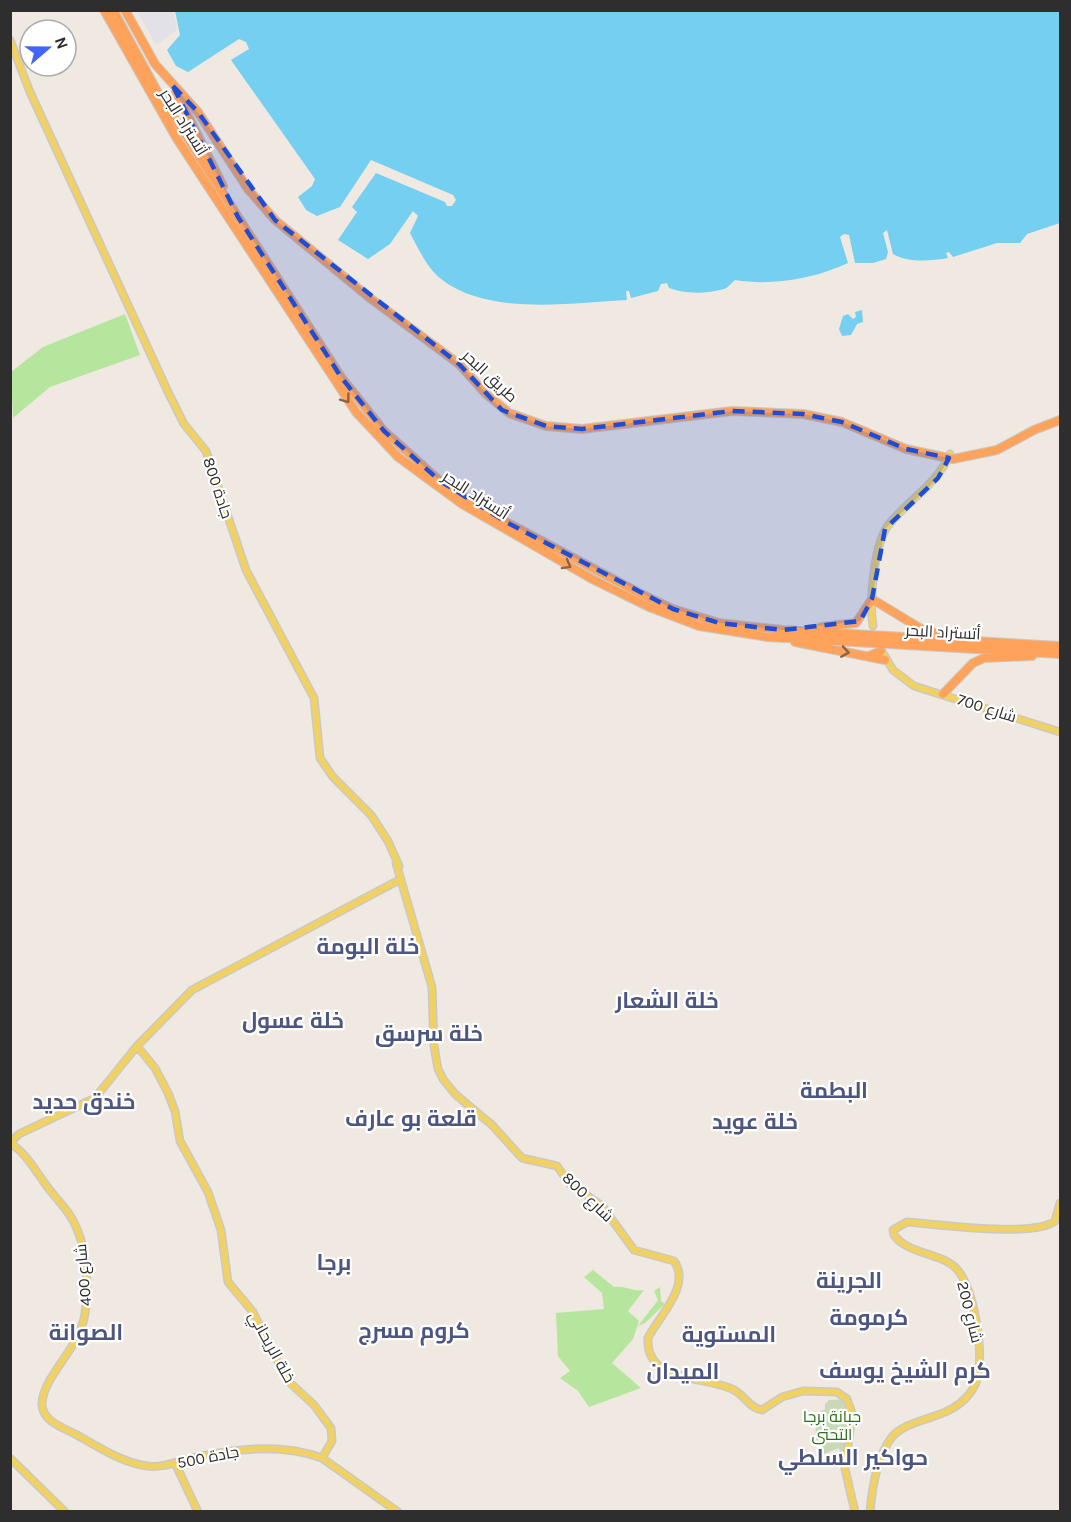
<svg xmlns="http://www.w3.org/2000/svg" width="1071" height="1522" font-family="Karla,Cairo,sans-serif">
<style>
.industrial{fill:#e3e1e8}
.green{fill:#b6e59e}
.cemetery{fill:#c8d9b8}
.water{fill:#75cff0}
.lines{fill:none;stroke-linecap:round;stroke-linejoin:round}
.major-casing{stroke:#c9c9c9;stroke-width:9}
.highway-casing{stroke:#c9c9c9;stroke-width:10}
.major{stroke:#f2d163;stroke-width:6}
.highway{stroke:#ffa35c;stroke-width:8}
.oneway{stroke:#8c6343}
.marked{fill:#1d4ed8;fill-opacity:0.2;stroke:#1d4ed8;stroke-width:4.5;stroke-dasharray:12 8;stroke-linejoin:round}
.labels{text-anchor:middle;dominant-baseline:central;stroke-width:4.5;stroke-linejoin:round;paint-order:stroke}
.street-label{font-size:16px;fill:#2e2e2e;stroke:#fff}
.park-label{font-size:16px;fill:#2c6e1b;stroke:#fff}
.district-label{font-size:22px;font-weight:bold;fill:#4d5680;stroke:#fff}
</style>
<rect width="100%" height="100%" fill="#efe9e1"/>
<path class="industrial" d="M137 11H174L177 30 156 45Z"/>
<path class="green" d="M125 314 140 355 50 387 13 418 11 372 43 347Z
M593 1270 614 1287C625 1285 633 1292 644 1290L628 1311 639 1321 633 1339 612 1363 641 1388 589 1407 578 1391 560 1378 570 1371 558 1356 556 1313 604 1309 602 1293 584 1277Z
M660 1287 661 1301 665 1304 645 1323 638 1326 658 1300 654 1291Z"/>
<path class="cemetery" d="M844 1399 850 1408 844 1451 840 1452 839 1448 824 1454 821 1439 815 1441 817 1413 825 1409V1404L829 1400Z"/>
<path class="water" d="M175 11H1060V223L1027 234 1020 243H997L953 257 949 252 946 253 948 258C931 261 908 263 893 254L887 230 883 233 888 252 886 259 873 263H855L849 235 844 234 840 237 848 263C814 279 772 286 735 280 731 283 728 288 724 289 707 294 684 294 669 288L667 283 661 284 658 291 631 298 629 291H626L627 300C571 303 488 316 441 279 427 268 418 248 410 233L418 216 413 211 390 244 368 259 338 240 357 212 352 207 376 173 445 202 447 206H452L456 200 453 195 371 160 340 207 317 216 306 210 298 197 312 186 315 179 231 60 249 49 246 42 239 39 188 72 176 66 167 50 180 35Z
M862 310 863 322 857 324 851 335 842 336 839 329 843 316 848 314 853 319 856 317 855 312Z"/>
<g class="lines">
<defs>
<path id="major" d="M10 40 30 92 168 392 184 424 206 451 246 570 314 698 320 758 333 777 371 815 388 841 399 866
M873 626C869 602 874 541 890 523 911 498 937 484 950 454
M880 648 893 670 914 686 1060 732
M396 863 432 987 434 1046 438 1069 443 1079 455 1094 492 1125 522 1158 557 1166 569 1183 602 1206 634 1250 674 1261C692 1286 658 1317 648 1338 645 1383 705 1376 732 1389 744 1394 750 1409 762 1410L782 1397 803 1391 837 1392 847 1399 852 1413 845 1469 855 1512
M137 1046 155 1068 168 1093 175 1111 180 1141 208 1192 221 1230 228 1282 253 1312 287 1380 314 1405 331 1428 332 1441 322 1458
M10 1143C26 1153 35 1170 46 1185 56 1199 71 1212 77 1229 88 1254 91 1306 80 1331 72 1353 43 1380 42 1403 41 1421 64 1428 77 1435 98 1447 123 1463 147 1466 163 1468 176 1462 192 1458 234 1449 280 1443 322 1458L398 1512
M10 1143 19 1134 95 1098 137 1046 192 990 401 879
M10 1458 65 1512
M175 1463 198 1512
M870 1512C872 1488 877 1456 892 1437 905 1421 936 1419 953 1408 962 1403 971 1394 975 1385 986 1359 975 1296 960 1273 945 1251 910 1257 894 1235L893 1230 907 1222C936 1224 1034 1238 1055 1221L1060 1203"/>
<path id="highway" d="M104 10 177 139 356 412 398 457 462 504 592 579 649 607 699 626 767 637 1060 654
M113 10 157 91 341 377 384 431 440 481 506 522 643 595 673 609 719 623 783 630 1060 646
M125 10 155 64 198 112 248 189 275 220 370 298 459 364 486 394 509 413 546 426 582 429 732 411 803 414 842 422 906 449 953 459 997 450 1034 430 1060 420
M176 92 223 186
M821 627 856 623 872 599 923 630 944 635
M795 642 885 660
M869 656 881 651
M943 694 973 663 984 658 1032 656"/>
</defs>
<use href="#major" class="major-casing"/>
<use href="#highway" class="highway-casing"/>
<use href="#major" class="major"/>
<use href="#highway" class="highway"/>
</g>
<defs><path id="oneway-chevron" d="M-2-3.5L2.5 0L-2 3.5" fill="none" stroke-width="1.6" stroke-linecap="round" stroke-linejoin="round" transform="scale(1.5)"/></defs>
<g class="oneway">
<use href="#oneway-chevron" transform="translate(346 399) rotate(54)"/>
<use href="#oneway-chevron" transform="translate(567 565) rotate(29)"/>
<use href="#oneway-chevron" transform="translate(845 652) rotate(9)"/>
</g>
<path class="marked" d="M173 86 198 112 275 220 459 364 502 410 546 426 582 429 732 411 803 414 842 422 906 449 949 458 938 478 885 529 872 599 860 621 783 630 719 623 673 609 506 522 440 481 384 431 341 377 238 217Z"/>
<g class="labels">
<g class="street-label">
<text transform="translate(184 122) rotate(58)">أتستراد البحر</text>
<text transform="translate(490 376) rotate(43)">طريق البحر</text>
<text transform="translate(218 488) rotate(72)">جادة 800</text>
<text transform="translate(476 495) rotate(33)">أتستراد البحر</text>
<text transform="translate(943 632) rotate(3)">أتستراد البحر</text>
<text transform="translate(987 708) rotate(18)">شارع 700</text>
<text transform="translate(588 1197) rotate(44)">شارع 800</text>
<text transform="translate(83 1275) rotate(-95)">شارع 400</text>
<text transform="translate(970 1312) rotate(76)">شارع 200</text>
<text transform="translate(272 1347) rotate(61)">خلة الريحاني</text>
<text transform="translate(208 1457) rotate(-11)">جادة 500</text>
</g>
<g class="park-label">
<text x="832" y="1416">جبانة برجا<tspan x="832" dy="18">التحتى</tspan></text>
</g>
<g class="district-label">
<text x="368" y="947">خلة البومة</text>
<text x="667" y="1001">خلة الشعار</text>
<text x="293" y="1021">خلة عسول</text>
<text x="429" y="1034">خلة سرسق</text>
<text x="834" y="1091">البطمة</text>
<text x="84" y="1102">خندق حديد</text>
<text x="411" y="1119">قلعة بو عارف</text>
<text x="755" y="1122">خلة عويد</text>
<text x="334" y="1263">برجا</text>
<text x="849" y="1281">الجرينة</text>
<text x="869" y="1318">كرمومة</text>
<text x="414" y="1331">كروم مسرج</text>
<text x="86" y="1333">الصوانة</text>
<text x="729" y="1335">المستوية</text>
<text x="905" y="1371">كرم الشيخ يوسف</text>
<text x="683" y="1372">الميدان</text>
<text x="853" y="1458">حواكير السلطي</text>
</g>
</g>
<rect width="1071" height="1522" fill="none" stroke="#2e2e2e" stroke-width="24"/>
<g transform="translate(48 48) rotate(70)"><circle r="28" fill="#ffffff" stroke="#ababab" stroke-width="1.5"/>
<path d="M0-4.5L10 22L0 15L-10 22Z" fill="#4264fb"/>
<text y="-9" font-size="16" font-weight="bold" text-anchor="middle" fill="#2e2e2e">N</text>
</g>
</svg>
